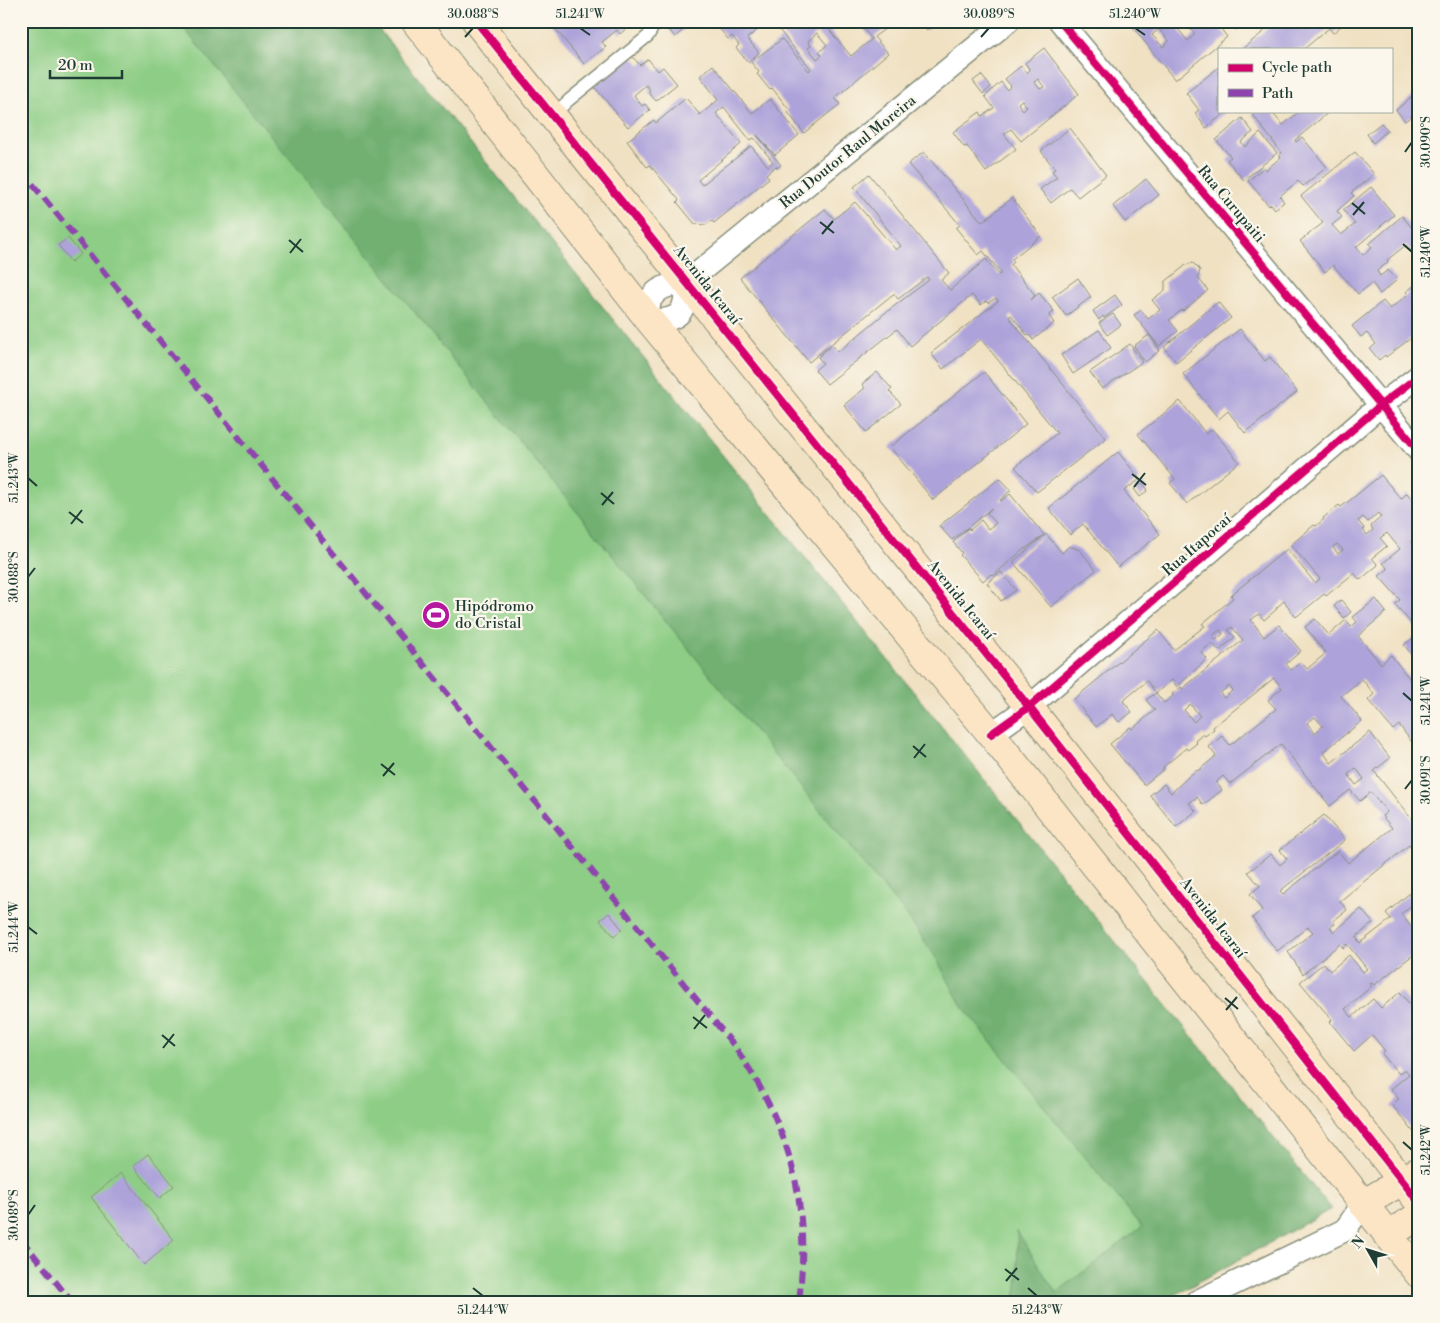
<svg xmlns="http://www.w3.org/2000/svg" width="1440" height="1323" font-family="'Libre Bodoni',serif">
<style>
.green{fill:#8dcd85;stroke:#56855c}
.forest{fill:#72b072;stroke:#487653}
.building{fill:#ada3da;fill-rule:evenodd}
.lines{fill:none;stroke-linecap:round;stroke-linejoin:round}
.service-casing{stroke:#888f7b;stroke-width:14}
.minor-casing{stroke:#888f7b;stroke-width:25}
.secondary-casing{stroke:#888f7b;stroke-width:30}
.service{stroke:#fff;stroke-width:11}
.minor{stroke:#fff;stroke-width:22}
.secondary{stroke:#fce5c4;stroke-width:28}
.quiet{stroke:#8e44ad;stroke-width:6;stroke-dasharray:12 6;stroke-linecap:butt}
.cycleway-casing{stroke:#fbf7ec;stroke-width:11}
.cycleway{stroke:#d6006c;stroke-width:8}
.ticks{fill:none;stroke:#1f3d34;stroke-width:2}
.labels{text-anchor:middle;dominant-baseline:central;stroke-width:4.5;stroke-linejoin:round;paint-order:stroke}
.street-label{font-size:15px;fill:#1f3d34;stroke:#fbf7ec}
.poi-label{font-size:15px;fill:#1f3d34;stroke:#fbf7ec;text-anchor:start}
.neatline{fill:none;stroke:#1f3d34;stroke-width:2}
.ticks-label{font-size:12px;text-anchor:middle;fill:#1f3d34}
</style>
<rect width="100%" height="100%" fill="#fbf7ec"/>
<filter id="ink" filterUnits="userSpaceOnUse"><feTurbulence type="fractalNoise" baseFrequency=".02" numOctaves="2"/><feDisplacementMap in="SourceGraphic" scale="10" xChannelSelector="R" yChannelSelector="G"/><feConvolveMatrix kernelMatrix="1 2 1 2 8 2 1 2 1" color-interpolation-filters="sRGB"/></filter>
<filter id="wash" filterUnits="userSpaceOnUse"><feTurbulence type="fractalNoise" baseFrequency=".0096" numOctaves="4" result="noise"/><feDisplacementMap in="SourceGraphic" scale="20" xChannelSelector="R" yChannelSelector="G"/><feGaussianBlur stdDeviation="1.12" result="paint"/><feColorMatrix in="noise" values="0 0 0 0 0 0 0 0 0 0 0 0 0 0 0 0 0 1.4 0 .05"/><feComposite in="paint" operator="in"/></filter>
<g filter="url(#wash)">
<rect width="100%" height="100%" fill="#f0e1c2"/>
<path class="green" d="M21 21H372L1331 1209 1162 1302H21Z"/>
<path class="forest" d="M178 21H372L1331 1209 1162 1302H1015L1018 1277 1017 1231 1056 1293 1142 1227 962 1006 935 956 903 910 874 877Z"/>
<g id="blocks">
<path class="building" d="M549 21H635L620 34 617 30 602 42 606 47 584 64Z
M672 21H694L675 37 666 26Z
M713 21H754L760 28 747 38 759 53 748 62 736 48 739 45 732 36 728 39Z
M772 21H832L826 26 851 56 872 39 857 21H887L890 25 874 37 888 53 835 98 840 104 804 133 786 110 788 108 772 88 770 90 757 74 759 72 751 62 782 39 809 71 811 69ZM817 33 827 45 819 52 822 55 817 59 808 48 811 46 808 41Z
M919 21H937L927 30Z
M1128 21H1171L1173 24 1176 21H1215L1227 37 1175 80ZM1185 23 1195 34 1188 41 1178 29ZM1159 29 1169 41 1163 47 1152 35Z
M1229 21H1247L1236 30Z
M1277 21H1347L1333 33 1329 28 1304 49H1242Z
M1044 48 1079 94 1021 141 1011 129 1004 134 1016 149 986 172 967 146 964 147 953 132 980 112 982 116 994 108 985 96 1001 82 1007 90 1011 86 1005 79 1021 66 1027 73 1030 70 1025 63ZM1038 79 1044 87 1040 89 1034 82ZM1022 100 1027 107 1023 111 1018 103Z
M630 54 640 65 648 59 658 71 663 67 677 84 656 101 648 92 650 90 646 85 634 95 642 106 645 104 650 110 628 127 592 84Z
M713 65 752 113 770 99 799 135 775 155 757 135 781 165 777 168 776 166 766 174 769 178 714 223 712 221 706 225 695 224 677 202 679 200 650 165 647 167 627 141 654 120 656 123 686 98 700 115 718 100 700 76ZM724 107 750 140 754 138 773 162 768 166 751 146 702 185 698 180 741 144 716 113Z
M1219 67V111H1227L1206 128 1195 113 1199 110 1186 93Z
M981 75 991 87 983 94 973 81Z
M1416 93 1419 96V125L1412 116 1405 121 1396 110Z
M1255 111H1276L1274 115 1283 125 1300 111H1330L1295 140 1296 142 1302 137 1327 167 1303 186 1298 181 1280 196 1284 202 1275 209 1271 204 1269 206 1248 181 1264 167 1266 170 1281 157 1279 155 1282 153 1252 114Z
M1242 118 1253 132 1241 142 1245 147 1260 133 1277 153 1244 180 1227 160 1231 157 1216 140Z
M1381 123 1388 130 1373 143 1367 134Z
M1070 128 1106 175 1078 197 1070 188 1051 203 1040 189 1057 177 1052 171 1055 169 1041 151Z
M924 152 982 222 1012 198 1041 236 1012 259 1014 262 1011 265 1035 295 1031 300 1039 293 1054 311 1049 316 1054 323 1033 340 1029 334 1027 335 1011 315 1009 317 1106 438 1037 492 1015 467 1057 433 981 339 943 369 931 353 998 301 996 298 988 303 986 301 981 305 972 295 910 346 897 329 827 384 815 370 823 363 818 357 832 345 838 352 885 313 929 280 927 277 898 299 894 294 892 295 809 362 740 278 825 209 834 219 855 202 896 250 901 246 854 187 869 174 945 268 949 273 941 280 950 290 986 259 999 275 1001 273 983 251 978 255 956 228 960 225 908 164Z
M1355 152 1374 174 1351 193 1354 196 1337 211 1342 217 1332 225 1341 235 1355 224 1343 210 1371 187 1394 215 1356 247 1363 255 1372 247 1369 244 1402 216 1419 236V245L1411 251 1406 245 1387 260 1388 262 1377 271 1380 276 1388 270 1397 280 1380 294 1372 283 1358 294 1333 265 1325 272 1300 241 1323 223 1301 196Z
M1146 179 1159 195 1125 222 1113 206Z
M68 238 81 254 71 262 58 245Z
M1193 263 1200 270 1198 278 1208 290 1183 311 1182 310 1169 320 1178 331 1159 346 1134 315 1141 310 1148 319 1160 310 1152 300 1165 290V282L1186 265Z
M1078 278 1091 297 1066 316 1052 297Z
M1419 282V332L1386 357 1385 355 1379 360 1370 349 1376 344 1367 333 1361 337 1352 326 1383 301 1390 309 1408 294 1406 292Z
M1115 295 1122 305 1104 318 1103 316 1099 320 1093 311Z
M1218 302 1231 318 1176 362 1164 347Z
M1113 314 1121 325 1107 335 1099 323Z
M1240 329 1265 361 1270 357 1297 392 1245 433 1228 411 1219 419 1183 374Z
M1099 330 1111 348 1073 374 1061 355Z
M1149 335 1160 350 1145 362 1134 346Z
M1130 344 1142 362 1102 389 1090 372Z
M877 372 892 389 889 391 901 404 866 432 844 405 865 388 862 384Z
M984 372 1026 424 933 500 890 447Z
M1180 401 1206 434 1212 429 1239 462 1187 504 1170 483 1175 479 1138 434Z
M1118 452 1140 479 1124 491 1160 534 1118 567 1083 524 1070 535 1049 508Z
M1381 475 1401 499 1407 493 1419 508V535L1411 541 1416 547 1419 544V664L1404 645 1419 633 1395 604 1400 600 1379 576 1388 569 1383 563 1400 549 1387 533 1380 538 1387 546 1372 558 1378 565 1360 580 1354 573 1326 596 1324 594 1296 617 1284 601 1276 608 1277 609 1264 620 1259 614 1251 620 1264 637 1279 625 1301 651 1286 664 1291 670 1301 662 1307 669 1326 653 1305 627 1315 619 1329 635 1346 620 1351 627 1357 622 1353 617 1376 599 1386 612 1358 636 1381 664 1391 655 1419 691V735L1411 741 1399 725 1393 730 1368 700 1374 694 1362 679 1341 696 1362 721 1323 752 1331 763 1370 732 1390 758 1374 771 1410 817 1413 819 1419 813V857L1409 845 1340 901 1347 910 1333 921 1335 924 1330 927 1334 932 1361 909 1373 923 1356 937 1360 943 1391 919 1386 913 1417 887 1419 889V899L1401 914 1412 928 1419 923V954L1417 952 1374 985 1372 983 1370 984 1372 986 1345 1009 1352 1017 1373 999 1381 1008 1400 992 1419 1016V1133L1416 1135 1392 1105 1399 1099 1391 1089 1409 1074 1405 1069 1399 1074 1382 1054 1385 1051 1372 1035 1354 1051 1330 1022 1332 1020 1300 982 1324 963 1330 971 1349 955 1363 972 1367 969 1347 944 1343 948 1340 944 1303 974 1288 952 1313 932 1308 927 1277 951 1252 918 1262 910 1250 894 1260 886 1248 872 1271 854 1280 865 1287 859 1280 850 1324 815 1345 840 1280 891 1283 894 1338 851 1348 863 1392 828 1382 816 1387 812 1371 792 1360 801 1350 790 1330 806 1281 744 1230 784 1223 776 1216 782 1222 790 1203 805 1197 797 1189 803 1196 811 1176 827 1150 795 1164 784 1171 793 1189 776 1197 770 1198 771 1216 756 1209 747 1222 736 1230 745 1276 709 1268 700 1282 688 1274 678 1213 727 1214 729 1205 736 1203 734 1195 741 1197 743 1188 750 1186 748 1163 767 1164 769 1144 785 1110 744 1130 727 1132 729 1155 710 1146 700 1156 693 1164 703 1173 696 1172 694 1181 687 1182 689 1243 640 1232 627 1228 630 1235 637 1219 651 1212 643 1201 652 1207 659 1177 687 1172 680 1156 693 1147 681 1123 701 1132 712 1119 722 1112 714 1096 727 1074 699 1158 630 1174 650 1205 626 1202 624 1233 598 1231 595 1287 549 1315 583 1320 579 1291 545 1314 525 1316 526 1324 519 1323 518 1339 505 1341 507 1349 501ZM1378 513 1381 517 1371 526 1373 530 1367 535 1363 530 1364 528 1358 521 1363 517 1368 522ZM1337 544 1343 550 1338 554 1333 547ZM1220 630 1223 634 1216 640 1212 636ZM1229 686 1233 690 1224 698 1220 693ZM1190 704 1200 716 1194 722 1184 710ZM1315 717 1323 726 1315 733 1307 723ZM1356 768 1364 779 1356 785 1348 774Z
M1000 478 1011 490 1000 500 1001 501 1010 494 1044 535 1025 549V548L993 576 991 574 983 581 960 555 962 553 953 542 968 528 970 530 981 520 988 529 996 523 987 513 992 508 952 540 939 526Z
M1143 483 1148 490 1140 497 1134 489Z
M1046 534 1062 553 1069 546 1080 550 1096 570 1051 607 1013 562Z
M1001 572 1016 590 1001 601 987 583Z
M1341 600 1351 612 1344 618 1334 606Z
M609 913 622 929 614 936 600 920Z
M148 1154 174 1186 160 1198 133 1166Z
M121 1173 174 1240 144 1265 91 1197Z"/>
</g>
</g>
<g filter="url(#ink)">
<use href="#blocks" fill-opacity="0" stroke="#888f7b" stroke-width="1"/>
<g class="lines">
<defs>
<path id="service" d="M552 116 569 100 648 36 655 24 654 21"/>
<path id="minor" d="M1060 21 1419 451
M687 282C685 313 682 320 650 321 650 316 648 309 649 304 653 287 673 284 687 282L1008 21
M991 734 1029 707 1381 405 1419 376
M1196 1302 1345 1230 1363 1204"/>
<path id="secondary" d="M415 21 650 321 991 734 1419 1274
M476 21 1029 707 1419 1202
M1363 1204 1417 1172
M1387 1235 1419 1216"/>
</defs>
<use href="#service" class="service-casing"/>
<use href="#minor" class="minor-casing"/>
<use href="#secondary" class="secondary-casing"/>
<use href="#service" class="service"/>
<use href="#minor" class="minor"/>
<use href="#secondary" class="secondary"/>
<path class="quiet" d="M21 170 732 1043C790 1125 811 1201 799 1302
M21 1239 72 1302"/>
<defs>
<path id="cycleway" d="M476 21 1029 707 1419 1202
M1060 21 1419 451
M991 734 1029 707 1381 405 1419 376"/>
</defs>
<use href="#cycleway" class="cycleway-casing"/>
<use href="#cycleway" class="cycleway"/>
</g>
</g>
<path class="ticks" d="M580 28 590 35M1135 28 1145 35M465 37 473 28M981 37 989 28M1405 152 1412 142M1352 203 1365 214M1353 215 1364 202M820 222 834 233M822 234 833 221M289 240 303 252M1403 244 1412 252M290 253 301 239M1132 474 1146 485M28 478 37 486M1134 487 1145 473M601 493 614 504M602 505 613 492M69 512 83 523M71 524 82 510M28 577 35 568M1403 693 1412 701M913 746 926 757M914 758 925 744M381 764 395 775M383 776 394 763M1405 789 1412 780M28 927 37 934M1225 998 1238 1009M1226 1010 1237 997M693 1017 707 1028M694 1029 705 1015M162 1035 175 1046M163 1048 174 1034M1403 1142 1412 1150M28 1215 35 1205M1005 1269 1019 1280M1006 1281 1017 1268M473 1288 483 1296M1028 1288 1037 1296"/>
<defs>
<symbol id="stadium-disc" viewBox="-11 -11 22 22"><circle r="9.5" fill="#b5179e" stroke="#fbf7ec"/><path d="M0-5a6.5 5 0 1 0 0 10a6.5 5 0 1 0 0-10ZM-3.5-1.8h7v3.6h-7Z" fill="#fff"/></symbol>
</defs>
<g fill-rule="evenodd">
<use href="#stadium-disc" x="420" y="599" width="32" height="32"/>
</g>
<g class="labels">
<g class="street-label">
<text transform="translate(848 152) rotate(-39)">Rua Doutor Raul Moreira</text>
<text transform="translate(1231 204) rotate(50)">Rua Curupaiti</text>
<text transform="translate(707 285) rotate(51)">Avenida Icaraí</text>
<text transform="translate(1197 545) rotate(-41)">Rua Itapocaí</text>
<text transform="translate(961 600) rotate(51)">Avenida Icaraí</text>
<text transform="translate(1213 918) rotate(52)">Avenida Icaraí</text>
</g>
<g class="poi-label">
<text x="455" y="606">Hipódromo<tspan x="455" dy="17">do Cristal</tspan></text>
</g>
</g>
<rect width="1440" height="1323" fill="none" stroke="#fbf7ec" stroke-width="55"/>
<rect x="1218" y="48" width="175" height="65" fill="#fbf7ec" stroke="#a3ada2"/>
<rect x="1228" y="64" width="25" height="8" fill="#d6006c" stroke="#a3ada2"/>
<text x="1262" y="72" font-size="15" fill="#1f3d34">Cycle path</text>
<rect x="1228" y="89" width="25" height="8" fill="#8e44ad" stroke="#a3ada2"/>
<text x="1262" y="98" font-size="15" fill="#1f3d34">Path</text>
<g transform="translate(1368 1250) rotate(309)" stroke="#fbf7ec" stroke-width="4" paint-order="stroke">
<path d="M0-4L9 19L0 12L-9 19Z" fill="#1f3d34"/>
<text y="-8" font-size="14" font-weight="bold" text-anchor="middle" fill="#1f3d34">N</text>
</g>
<path d="M50 70v8h72v-8" fill="none" stroke="#1f3d34" stroke-width="2.5"/>
<text x="58" y="70" font-size="15" fill="#1f3d34" stroke="#fbf7ec" stroke-width="4" paint-order="stroke">20 m</text>
<rect x="28" y="28" width="1384" height="1268" class="neatline"/>
<g class="ticks-label">
<text x="473" y="18">30.088°S</text>
<text x="580" y="18">51.241°W</text>
<text x="989" y="18">30.089°S</text>
<text x="1135" y="18">51.240°W</text>
<text transform="translate(1426 142) rotate(-90)" y="4">30.090°S</text>
<text transform="translate(1426 252) rotate(-90)" y="4">51.240°W</text>
<text transform="translate(14 478) rotate(-90)" y="4">51.243°W</text>
<text transform="translate(14 577) rotate(-90)" y="4">30.088°S</text>
<text transform="translate(1426 701) rotate(-90)" y="4">51.241°W</text>
<text transform="translate(1426 780) rotate(-90)" y="4">30.091°S</text>
<text transform="translate(14 927) rotate(-90)" y="4">51.244°W</text>
<text transform="translate(1426 1150) rotate(-90)" y="4">51.242°W</text>
<text transform="translate(14 1215) rotate(-90)" y="4">30.089°S</text>
<text x="483" y="1314">51.244°W</text>
<text x="1037" y="1314">51.243°W</text>
</g>
</svg>
